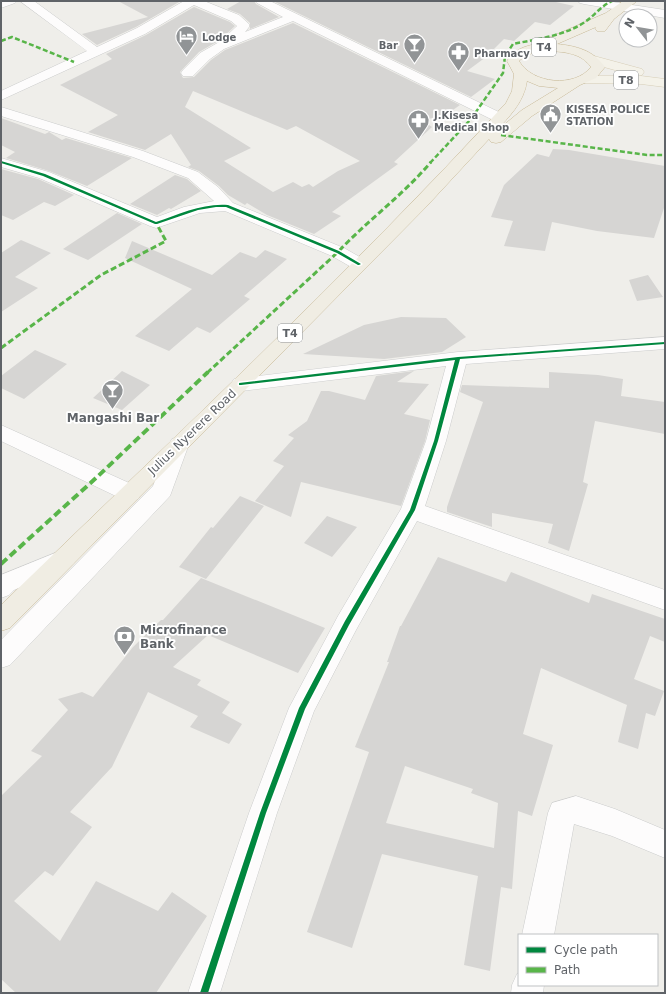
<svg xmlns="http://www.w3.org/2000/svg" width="666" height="994" font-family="'DejaVu Sans',sans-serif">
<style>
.building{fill:#d6d5d3;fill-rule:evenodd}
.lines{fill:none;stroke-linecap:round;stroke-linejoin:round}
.minor-casing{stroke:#cbcccc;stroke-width:1}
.major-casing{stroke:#d7ceb8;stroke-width:1}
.highway-casing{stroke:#c8b996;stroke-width:1}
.minor{fill:#fdfcfc;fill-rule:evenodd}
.major{fill:#f4f2e9;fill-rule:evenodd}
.highway{fill:#f0ede3;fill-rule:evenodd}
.quiet-far2{stroke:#58b549;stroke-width:2.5;stroke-dasharray:5 2.5;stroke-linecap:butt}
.quiet-far1{stroke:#58b549;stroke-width:3;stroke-dasharray:6 3;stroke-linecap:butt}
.quiet{stroke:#58b549;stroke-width:4;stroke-dasharray:8 4;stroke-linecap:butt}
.cycleway-casing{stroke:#fff;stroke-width:3}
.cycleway{fill:#00873e;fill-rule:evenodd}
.labels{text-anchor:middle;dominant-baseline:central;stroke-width:3.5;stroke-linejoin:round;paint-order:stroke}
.far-poi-label{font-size:10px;font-weight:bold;fill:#5f6368;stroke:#fff;text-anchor:start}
.shield{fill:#fff;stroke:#8f9295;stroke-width:1}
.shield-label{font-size:11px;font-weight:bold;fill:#5f6368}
.poi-label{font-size:12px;font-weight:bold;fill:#5f6368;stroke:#fff}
.street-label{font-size:12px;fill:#5f6368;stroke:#fff}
</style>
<rect width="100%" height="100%" fill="#efeeea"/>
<path class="building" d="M118 1H177L179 2 136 27 97 45 82 34 148 17Z
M241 1H254L256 4 279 17 250 29V23L240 14 227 9Z
M273 1H557L556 2 574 6 550 25 535 22 514 41 504 39 486 57 467 71 495 79 471 97Z
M194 7 230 22 235 26 220 40 199 52 180 72 183 78 194 77 211 60 225 50 293 23 460 105 450 112 423 121 432 127 394 162 398 164 332 212 341 216 314 234 267 215 247 203 245 205 228 195 219 186 199 171 188 167 191 165 171 134 145 150 88 132 118 115 60 85 112 59 106 54 146 35ZM193 91 287 130 296 126 360 161 338 171 313 187 309 184 302 187 293 182 273 192 224 161 251 148 185 107Z
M1 118 45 134 49 132 62 140 66 138 132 158 87 186 49 171 6 158 15 152 1 145Z
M553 149 569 150 665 166V205L654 238 597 231 552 222 545 251 504 246 513 221 491 217 504 185 537 154 549 157Z
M1 169 38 179 74 195 55 206 44 202 13 220 1 215Z
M175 175 187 179 201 191 171 209 169 208 157 215 130 204Z
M117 213 142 224 88 260 63 249Z
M21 240 51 253 15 277 38 288 1 312V253Z
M132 241 212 275 240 252 256 258 265 250 287 259 244 296 250 299 210 333 197 327 169 351 135 336 192 289 125 258Z
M648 275 663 297 637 301 629 280Z
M401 317 446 318 466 337 442 352 384 359 303 354 364 325Z
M35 350 67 364 24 399 1 388V376Z
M122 371 150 385 122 410 93 398Z
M414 371 397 382 429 384 404 414 430 420 425 441 401 506 301 482 291 517 255 501 284 466 273 461 294 438 288 435 307 421 321 391H329L365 400 376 376Z
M549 372 598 375 623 379 621 396 665 402V434L595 421 583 482 588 484 569 551 548 543 553 524 492 513V527L447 512V507L483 402 460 392 462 385 549 388Z
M240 496 264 506 206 579 179 567 211 527 213 528Z
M327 516 357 527 332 557 304 543Z
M438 557 506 582 511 572 589 603 592 594 665 619V642L650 636 634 679 664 691 655 716 646 713 638 749 618 742 627 705 541 668 523 734 553 745 532 816 518 811 512 889 501 887 490 971 464 965 478 876 382 854 352 948 307 932 369 752 355 747 389 662H387L400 626H401ZM405 766 473 789 471 793 498 803 494 848 386 823Z
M201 578 325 628 298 673 208 635 173 667 201 680 197 685 230 702 222 713 242 724 229 744 190 727 198 716 148 692 112 767 70 812 92 827 53 876 45 871 14 901 60 941 96 881 158 911 172 892 207 916 156 993H16L1 979V796L42 756 31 751 68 710 58 699 82 692 93 697 133 647 161 620H163Z"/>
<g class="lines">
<defs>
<path id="minor" d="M1 1H17L15 3 1 8Z
M20 1H34L97 47 137 28 184 1H204L239 15 249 24V27L245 32 283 17 257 3 255 1H270L505 115 507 118 505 121 500 122 495 121 293 21 224 49 210 59 193 76H183L181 73 183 70 200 53 221 41 237 26 231 21 194 5 145 34 1 100V91L87 51Z
M578 1H606L665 10V18L584 4 580 3Z
M1 107 143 151 198 172 218 187 233 203 344 248 365 260 368 264 365 268 359 269 353 268 332 256 225 211 200 213 162 226 156 228 150 226 39 178 1 167V158L49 172 157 217 184 207 214 201 188 178 133 157 1 116Z
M665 337V349L466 364 446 441 425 506 665 590V610L417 521 356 630 314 711 277 813 220 993H188L249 813 289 708 338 616 401 509 426 441 446 366 241 391 234 389 231 384 234 379 458 352Z
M1 425 138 487 141 493 138 499 130 501 122 499 1 441Z
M179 437 186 439 189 444 170 496 10 665 1 668V640L153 486 169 444 172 439Z
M65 549 73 552 77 558 73 564 14 590 9 595 1 598V575Z
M576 796 615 809 665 830V858L612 836 574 824 554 935H522L548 813 552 803Z
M519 973V985H544L543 993H511L512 985 517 974Z"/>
<path id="major" d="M594 56 642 69 644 72 642 75 637 76 589 63 588 60 589 57Z
M587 76H641L665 79V87L641 84 582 83 580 80 582 77Z"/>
<path id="highway" d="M623 1H637L614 19 605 31H597L595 28 596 27 557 44C576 46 593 50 605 67L596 78 580 85 532 116 501 142 496 143 491 142 489 139 426 207 10 628 1 631V605C171 440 345 278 506 103L512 91 514 74 507 61C514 50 524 46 537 44L539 42 606 13ZM550 51C565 52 581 53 591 67 575 88 532 84 519 61 528 52 538 52 550 51ZM527 81 539 86 558 88 522 110 494 133C508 118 524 103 527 81Z"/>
</defs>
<use href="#minor" class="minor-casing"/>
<use href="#major" class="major-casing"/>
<use href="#highway" class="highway-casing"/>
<use href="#minor" class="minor"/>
<use href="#major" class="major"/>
<use href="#highway" class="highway"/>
<path class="quiet-far2" d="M1 41 12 37 74 62
M501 135 647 155H665
M430 163 471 119 503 73 505 56 513 44C537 39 564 36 585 22 595 15 601 6 612 1"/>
<path class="quiet-far1" d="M1 348 101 275 166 241 155 221
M207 373 338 252C368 220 402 196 431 162"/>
<path class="quiet" d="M1 564 96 478 208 372"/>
<defs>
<path id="cycleway" d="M1 161 45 174 156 222C180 214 203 203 228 205L339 251 361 264 359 265H358L337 253 226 207H216L198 210 157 224H155L43 176 1 163Z
M665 342V344L460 359 438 441 415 510 349 625 305 709 266 813 208 993H200L260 813 299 708 345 621 410 510 434 441 455 360 241 385H239V383L458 357Z"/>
</defs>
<use href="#cycleway" class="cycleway-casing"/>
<use href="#cycleway" class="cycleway"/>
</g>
<defs>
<symbol id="hotel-pin" viewBox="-11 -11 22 30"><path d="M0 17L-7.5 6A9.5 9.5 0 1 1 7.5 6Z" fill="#919496" stroke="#fff"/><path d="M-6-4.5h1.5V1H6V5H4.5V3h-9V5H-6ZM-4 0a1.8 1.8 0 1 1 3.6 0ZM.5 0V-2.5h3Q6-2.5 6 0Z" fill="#fff"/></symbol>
<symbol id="bar-pin" viewBox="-11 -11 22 30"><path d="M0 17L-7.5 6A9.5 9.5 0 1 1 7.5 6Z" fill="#919496" stroke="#fff"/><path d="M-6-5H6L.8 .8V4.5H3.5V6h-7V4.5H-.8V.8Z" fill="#fff"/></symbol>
<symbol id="pharmacy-pin" viewBox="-11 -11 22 30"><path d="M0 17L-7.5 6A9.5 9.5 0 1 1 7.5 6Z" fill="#919496" stroke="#fff"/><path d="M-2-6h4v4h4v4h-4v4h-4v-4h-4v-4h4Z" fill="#fff"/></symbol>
<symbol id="civic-pin" viewBox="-11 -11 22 30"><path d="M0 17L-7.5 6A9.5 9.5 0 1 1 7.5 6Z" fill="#919496" stroke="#fff"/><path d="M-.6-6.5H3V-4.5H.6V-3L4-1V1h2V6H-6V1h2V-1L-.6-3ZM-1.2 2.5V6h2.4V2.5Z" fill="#fff"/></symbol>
<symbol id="bank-pin" viewBox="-11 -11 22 30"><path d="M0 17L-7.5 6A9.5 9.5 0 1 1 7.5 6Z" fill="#919496" stroke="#fff"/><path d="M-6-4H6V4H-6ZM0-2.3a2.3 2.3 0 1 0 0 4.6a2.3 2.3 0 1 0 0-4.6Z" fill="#fff"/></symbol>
</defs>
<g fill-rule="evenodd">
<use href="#hotel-pin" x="174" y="24" width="25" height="34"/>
<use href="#bar-pin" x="402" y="32" width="25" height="34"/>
<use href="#pharmacy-pin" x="446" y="40" width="25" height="34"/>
<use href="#civic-pin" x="538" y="102" width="25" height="34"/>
<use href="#pharmacy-pin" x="406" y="108" width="25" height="34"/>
<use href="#bar-pin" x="100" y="378" width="25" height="34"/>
<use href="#bank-pin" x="112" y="624" width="25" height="34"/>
</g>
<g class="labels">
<g class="far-poi-label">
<text x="202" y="37">Lodge</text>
<text x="398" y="45" text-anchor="end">Bar</text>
<text x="474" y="53">Pharmacy</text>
<text x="566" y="109">KISESA POLICE<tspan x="566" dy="12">STATION</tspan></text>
<text x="434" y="115">J.Kisesa<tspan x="434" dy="12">Medical Shop</tspan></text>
</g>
<g class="shield">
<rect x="532" y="38" width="24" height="18" rx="3"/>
<rect x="614" y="71" width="24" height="18" rx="3"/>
<rect x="278" y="324" width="24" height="18" rx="3"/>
</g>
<g class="shield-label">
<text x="544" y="47">T4</text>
<text x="626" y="80">T8</text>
<text x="290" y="333">T4</text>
</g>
<g class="poi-label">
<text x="113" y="418">Mangashi Bar</text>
<text x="140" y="630" text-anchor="start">Microfinance<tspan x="140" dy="14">Bank</tspan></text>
</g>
<g class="street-label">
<text transform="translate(192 432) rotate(-44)">Julius Nyerere Road</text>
</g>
</g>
<rect width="666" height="994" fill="none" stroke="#5f6368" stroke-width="4"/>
<rect x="518" y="934" width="140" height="52" fill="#ffffff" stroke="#bfc1c3"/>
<rect x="526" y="947" width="20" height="6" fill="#00873e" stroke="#bfc1c3"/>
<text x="554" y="954" font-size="12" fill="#5f6368">Cycle path</text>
<rect x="526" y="967" width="20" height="6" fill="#58b549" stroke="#bfc1c3"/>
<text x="554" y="974" font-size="12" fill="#5f6368">Path</text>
<g transform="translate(638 28) rotate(301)"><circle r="19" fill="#ffffff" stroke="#bfc1c3"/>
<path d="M0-3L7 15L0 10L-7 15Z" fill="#919496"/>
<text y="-6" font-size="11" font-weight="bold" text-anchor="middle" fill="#5f6368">N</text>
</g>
</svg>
